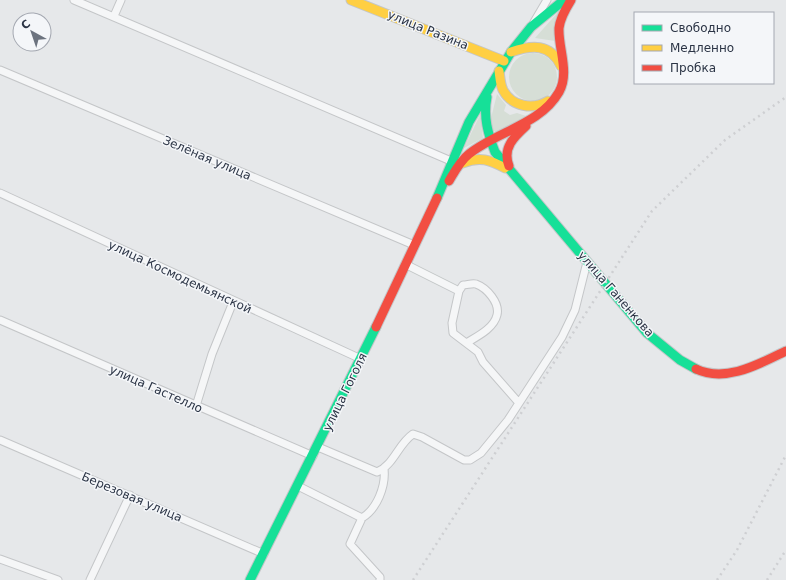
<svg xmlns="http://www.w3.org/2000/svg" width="786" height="580" font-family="'DejaVu Sans',sans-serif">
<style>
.green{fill:#d6ded6}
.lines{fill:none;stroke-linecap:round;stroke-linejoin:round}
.street-casing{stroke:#c4c6c8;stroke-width:9}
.fast-casing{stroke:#c4c6c8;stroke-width:11}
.slow-casing{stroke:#c4c6c8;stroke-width:11}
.jam-casing{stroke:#c4c6c8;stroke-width:11}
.street{stroke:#f5f6f7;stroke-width:7}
.fast{stroke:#16e098;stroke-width:9}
.slow{stroke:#ffcf43;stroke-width:9}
.jam{stroke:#f24e42;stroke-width:9}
.rail{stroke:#cecfd2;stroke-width:2.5;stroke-dasharray:2 4;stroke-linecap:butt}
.labels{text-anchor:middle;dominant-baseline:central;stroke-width:3;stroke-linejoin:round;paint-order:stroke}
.street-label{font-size:12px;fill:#2b3445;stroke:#f4f6f9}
</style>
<rect width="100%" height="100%" fill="#e6e8ea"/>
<path class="green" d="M559 11 555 41 535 38Z
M509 77a24 24 0 1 1 48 0a24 24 0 1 1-48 0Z
M497 94 506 105 504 111 510 115 517 113 526 116 512 126 497 132 491 130V118Z
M480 115 483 138 464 148Z"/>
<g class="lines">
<defs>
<path id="street" d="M74 0 451 161
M114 16 121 0
M534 22 547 0
M0 70 414 245
M0 193 361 359
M405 264 459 291 452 323 453 333 478 352 483 362 519 403
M459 291 463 285C467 285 472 283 476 284 487 288 500 303 497 315 494 328 478 336 468 342
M0 320 313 456
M196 406 212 354 233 302
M0 440 264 554
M318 447 377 472C394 465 398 444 413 434L422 437 464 460H470L481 453 508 420 562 337 575 310 587 262
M298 486 362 518 350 544 380 577V580
M362 518C377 509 386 486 384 469
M0 559 58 580
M90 580 130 495"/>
<path id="fast" d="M487 97C483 117 488 134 495 152L647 333 680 360 696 369
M437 198 469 122 511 52 531 27 564 0
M250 580 376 327"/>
<path id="slow" d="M351 0 504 61
M511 52C532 45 550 43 561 66
M499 71C500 77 500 84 503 90 512 107 533 110 548 101
M463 163C480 156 490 160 505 168"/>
<path id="jam" d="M509 166C502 148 514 137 526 126
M449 181C455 171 460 161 469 154 497 131 540 125 559 92 570 73 558 48 559 28 560 18 566 8 571 0
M376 327 437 198
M696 369C726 383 759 364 786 351"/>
</defs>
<use href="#street" class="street-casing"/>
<use href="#fast" class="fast-casing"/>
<use href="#slow" class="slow-casing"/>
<use href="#jam" class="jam-casing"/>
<use href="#street" class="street"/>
<use href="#fast" class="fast"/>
<use href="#slow" class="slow"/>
<use href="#jam" class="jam"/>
<path class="rail" d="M413 580 652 211 725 140 786 97
M717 580 737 550 786 455
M767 580 786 550"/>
</g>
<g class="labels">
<g class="street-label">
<text transform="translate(428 30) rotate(22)">улица Разина</text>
<text transform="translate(207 158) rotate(23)">Зелёная улица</text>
<text transform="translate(180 277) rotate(25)">улица Космодемьянской</text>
<text transform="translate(616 294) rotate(49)">улица Ганенкова</text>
<text transform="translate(156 389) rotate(24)">улица Гастелло</text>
<text transform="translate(345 392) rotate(-64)">улица Гоголя</text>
<text transform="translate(132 497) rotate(23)">Березовая улица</text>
</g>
</g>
<rect x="634" y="12" width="140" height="72" fill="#f4f6f9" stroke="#a4a8b1"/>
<rect x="642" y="25" width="20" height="6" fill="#16e098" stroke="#a4a8b1"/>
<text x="670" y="32" font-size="12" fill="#2b3445">Свободно</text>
<rect x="642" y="45" width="20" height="6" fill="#ffcf43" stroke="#a4a8b1"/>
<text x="670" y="52" font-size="12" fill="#2b3445">Медленно</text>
<rect x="642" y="65" width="20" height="6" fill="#f24e42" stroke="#a4a8b1"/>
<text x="670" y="72" font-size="12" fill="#2b3445">Пробка</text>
<g transform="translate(32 32) rotate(320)"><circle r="19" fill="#f4f6f9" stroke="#a4a8b1"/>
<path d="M0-3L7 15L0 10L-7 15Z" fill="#6c737f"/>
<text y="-6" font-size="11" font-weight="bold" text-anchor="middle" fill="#2b3445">С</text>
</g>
</svg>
